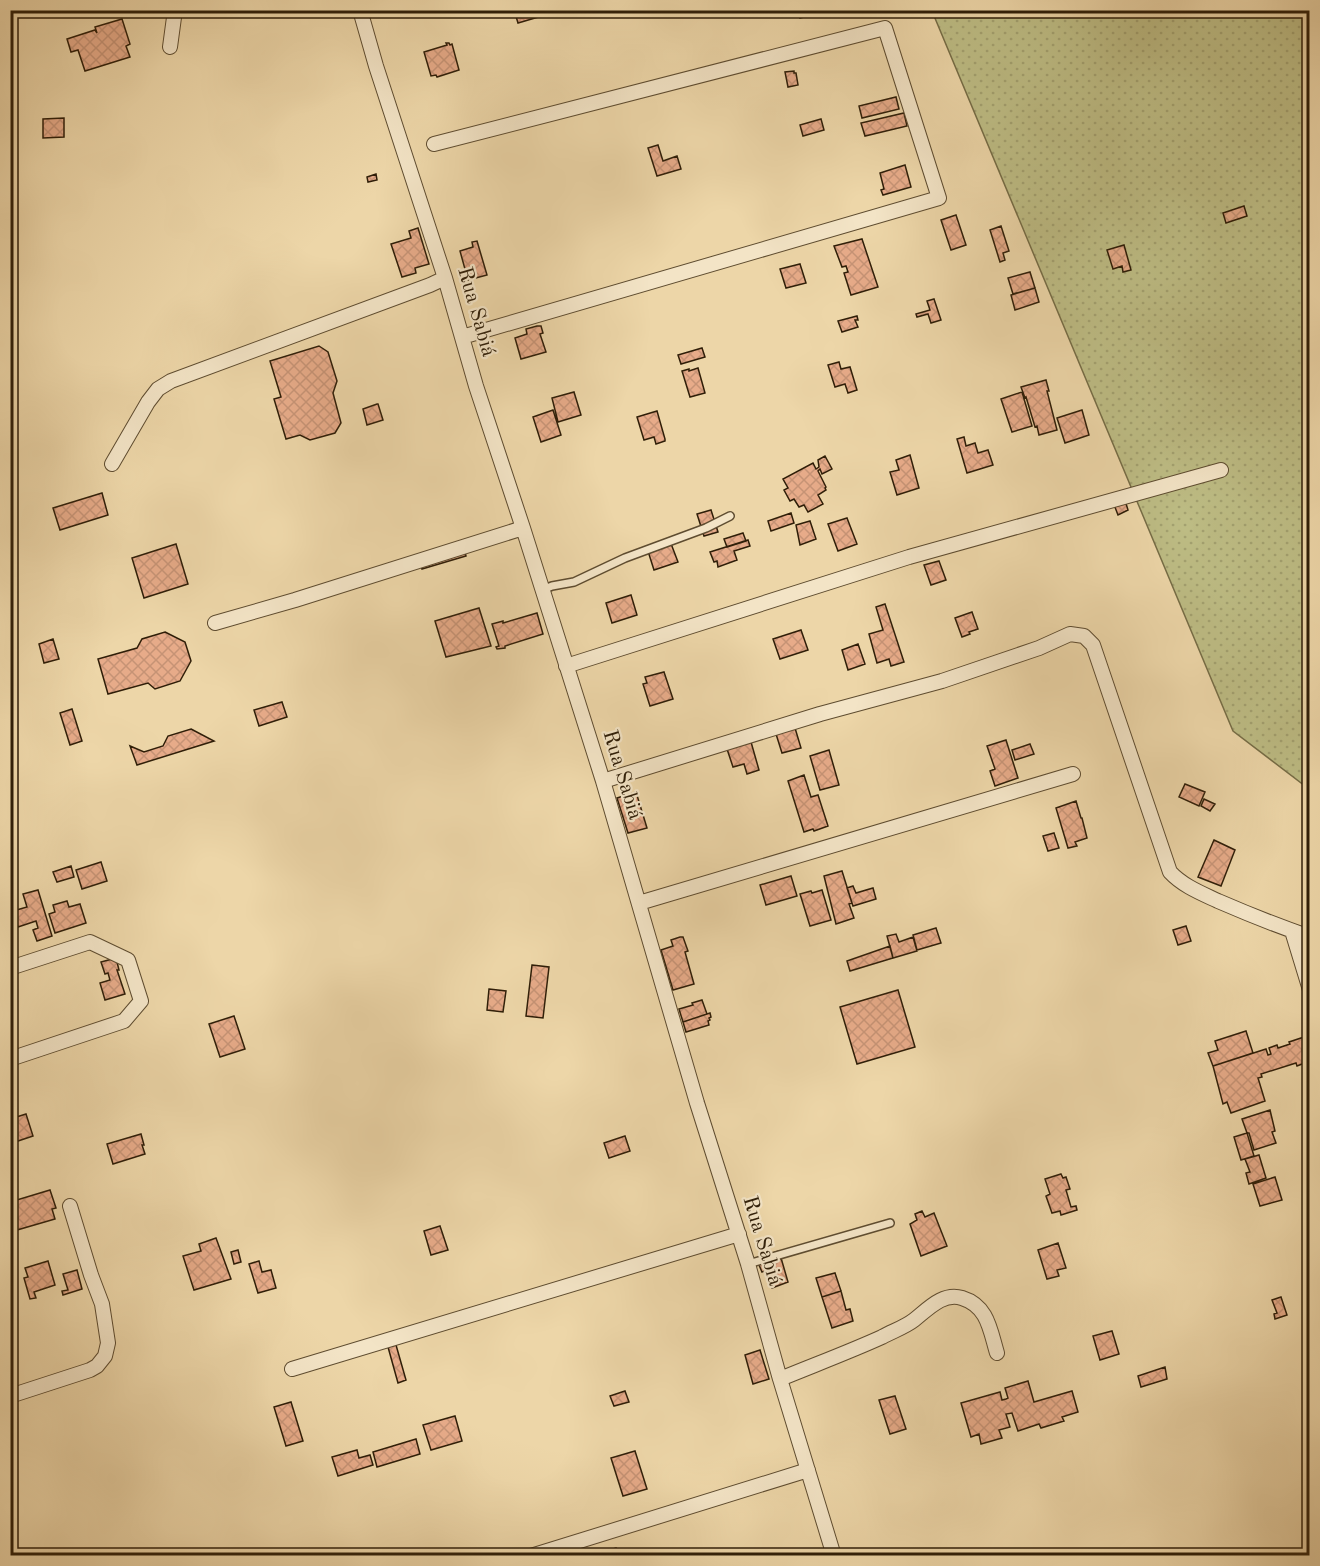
<svg xmlns="http://www.w3.org/2000/svg" width="1320" height="1566" font-family="'Old Standard TT',serif">
<style>
.green{fill:url(#green-dots);stroke:#766d46;stroke-width:1.5}
.building{fill:url(#building-cross-hatch);stroke:#2f1e08;stroke-width:1.5}
.lines{fill:none;stroke-linecap:round;stroke-linejoin:round}
.lane-casing{stroke:#5e4c30;stroke-width:10}
.street-casing{stroke:#5e4c30;stroke-width:16}
.lane{stroke:#f3e4c6;stroke-width:7}
.street{stroke:#f3e4c6;stroke-width:14}
.labels{text-anchor:middle;dominant-baseline:central;stroke-width:4.5;stroke-linejoin:round;paint-order:stroke}
.street-label{font-size:21px;fill:#2f1e08;stroke:#f3e4c6}
</style>
<defs>
<pattern id="green-dots" width="8" height="8" patternUnits="userSpaceOnUse" patternTransform="scale(1.5)"><rect width="8" height="8" fill="#bdbc84"/><path d="M2 2h.1M6 6h.1" fill="none" stroke="#a3a170" stroke-width="1.8" stroke-linecap="round"/></pattern>
<pattern id="building-cross-hatch" width="8" height="8" patternUnits="userSpaceOnUse" patternTransform="scale(1.5)"><rect width="8" height="8" fill="#e7ab89"/><path d="M0 0l8 8M0 8l8-8" fill="none" stroke="#c69375"/></pattern>
</defs>
<rect width="100%" height="100%" fill="#edd6a8"/>
<filter id="stains"><feTurbulence type="fractalNoise" baseFrequency=".00333" numOctaves="4"/><feColorMatrix values="0 0 0 0 .2 0 0 0 0 .09 0 0 0 0 .02 0 0 0 .5 -.17"/></filter>
<radialGradient id="worn" r=".72"><stop offset=".6" stop-color="#630" stop-opacity="0"/><stop offset="1" stop-color="#630" stop-opacity=".3"/></radialGradient>
<path class="green" d="M932 11H1309V789L1233 731Z"/>
<path class="building" d="M525 10H541L542 16 518 23 515 13Z
M541 10H563L542 16Z
M798 10H821L822 12 800 18Z
M122 19 130 44 126 46 130 57 85 71 78 50 71 52 67 39 95 30 97 33 95 27Z
M446 43H449L450 45 452 44 459 70 437 77 436 75 431 76 424 52 447 45Z
M794 71V73H796L798 85 788 87 785 72Z
M896 97 899 109 862 118 859 106Z
M904 113 907 126 865 136 861 123Z
M64 118V137L43 138V119Z
M821 119 824 130 803 136 800 125Z
M658 145 663 161 677 156 681 169 657 176 648 148Z
M905 165 911 187 883 195 881 190 884 189 880 173Z
M376 174 377 180 368 182 367 177Z
M1244 206 1247 216 1226 223 1223 213Z
M956 215 966 245 951 250 941 220Z
M1001 226 1009 251 1003 253 1005 260 1000 262 990 230Z
M418 228 429 264 415 268 416 273 402 277 391 244 411 238 409 231Z
M862 239 878 287 851 295 844 273 848 272 846 266 842 267 834 246Z
M477 241 487 275 468 280 460 251 473 247 472 242Z
M1124 245 1131 270 1123 272 1122 266 1113 269 1107 250Z
M800 264 806 283 786 288 780 269Z
M1030 272 1035 288 1013 294 1008 278Z
M1035 288 1039 302 1015 310 1011 295Z
M934 299 941 320 931 323 928 314 917 317 916 314 930 310 927 301Z
M857 316 858 320H855L858 327 842 332 838 321Z
M537 326H541L543 333 540 334 546 352 521 359 515 338 527 334 526 329Z
M319 346 328 352 337 381 333 393 341 423 335 433 310 440 300 435 286 439 274 399 281 397 270 361Z
M702 348 705 357 681 364 678 355Z
M839 362 841 369 850 367 857 390 848 393 845 384 835 387 828 365Z
M698 368 705 393 690 397 682 371 689 369V371Z
M1046 380 1049 391H1047L1057 430 1039 435 1037 426 1035 427 1026 397 1025 398 1021 387Z
M574 392 581 415 558 422 552 398Z
M1022 392 1032 426 1012 432 1001 399Z
M377 404H378L383 420 367 425 363 409Z
M553 410 561 435 541 442 533 417Z
M1082 410 1089 435 1065 443 1057 418Z
M657 411 665 439V441L656 444 654 437 644 440 637 417Z
M964 437 966 446 975 443 978 453 988 450 993 465 967 473 957 439Z
M910 455 919 488 897 495 890 472 899 470 896 460Z
M825 456 832 469 822 474 820 469 818 471 826 487 825 488 826 490 818 495 823 504 808 512 804 505 799 507 794 499 790 501 784 490 788 488 783 479 813 463 816 469 819 467 818 460Z
M102 493 108 515 60 530 53 508Z
M1124 497 1128 510 1118 515 1113 502Z
M711 510 718 532 704 536 697 514Z
M791 513 794 523 771 531 768 521Z
M847 518 857 544 838 551 828 524Z
M810 521 816 539 800 545 796 525Z
M743 533 746 541 727 547 724 539Z
M748 540 750 546 734 551 737 560 718 567 717 561 714 562 710 552Z
M670 541 678 562 654 570 647 548Z
M176 544 188 584 144 598 132 558Z
M463 545 466 556 422 569 419 558Z
M939 561 946 580 931 585 924 565Z
M631 595 637 615 612 623 606 603Z
M885 604 904 662 891 666 889 659 877 663 869 634 883 630 876 607Z
M479 608 491 646 446 657 435 621Z
M972 612 978 629 969 632 970 634 962 637 955 618Z
M537 613 543 634 505 646V648L497 649 496 647 499 646 492 624 503 621V623Z
M801 630 808 650 780 659 773 639Z
M165 632 185 642 191 661 180 681 155 689 148 683 108 694 98 659 137 648 142 639Z
M53 639 59 659 44 663 39 644Z
M858 644 865 664 848 670 842 650Z
M664 672 673 699 650 706 643 684 647 683 645 677Z
M282 702 287 717 259 726 254 710Z
M72 709 82 741 70 745 60 713Z
M795 728 801 748 782 753 776 734Z
M191 729 214 741 137 765 130 746 144 752 163 746 168 736Z
M1006 740 1018 778 995 786 990 771 995 769 987 746Z
M751 742 759 770 747 774 744 764 733 767 727 749Z
M1030 744 1034 754 1015 760 1012 750Z
M829 750 839 785 820 790 810 756Z
M804 775 811 797 818 795 828 826 814 831 813 829 804 832 788 781Z
M1185 784 1205 792 1199 806 1179 797Z
M636 792 647 828 628 833 617 798Z
M1204 799 1215 804 1210 811 1201 806Z
M1076 801 1081 818H1082L1087 838 1075 842 1077 846 1068 848 1056 808Z
M1054 833 1059 848 1048 851 1043 836Z
M1214 840 1235 850 1221 886 1198 877Z
M101 862 107 881 82 889 76 870Z
M71 866 74 877 57 882 53 872Z
M842 871 852 903 849 904 854 918 836 924 824 876Z
M791 876 797 896 766 905 760 885Z
M853 886 856 893 873 888 876 899 853 906 847 888Z
M38 890 52 936 37 941 33 930 38 928 36 921 18 927 13 911 27 907 23 894Z
M822 890 831 920 810 926 800 894 811 891 812 893Z
M67 901 69 907 80 904 86 923 55 933 49 914 55 912 53 905Z
M1186 926 1191 941 1178 945 1173 930Z
M936 928 941 943 917 950 913 935Z
M896 934 899 942 913 937 917 951 893 958 887 936Z
M680 937H683L688 951 685 952 694 984 673 990 661 950 673 946 671 940Z
M890 946 893 958 850 971 847 961Z
M116 958 119 970H117L125 994 105 1000 100 983 110 980 108 973 105 974 101 962Z
M532 965 549 967 543 1018 526 1016Z
M489 989 506 991 503 1012 487 1010Z
M898 990 915 1047 857 1064 840 1007Z
M702 1000 707 1014 683 1022 679 1009 693 1005 692 1003Z
M710 1013 711 1017 709 1018 710 1020 708 1021 709 1025 686 1032 683 1022Z
M234 1016 245 1049 220 1057 209 1024Z
M1246 1031 1253 1053 1213 1066 1208 1053 1218 1050 1215 1041Z
M1307 1036 1310 1044V1061L1297 1066 1296 1063 1261 1074 1262 1077 1258 1078 1265 1101 1231 1113 1227 1102 1223 1104 1213 1066 1266 1049 1268 1055 1271 1054 1269 1048 1277 1045 1278 1048 1290 1044 1289 1042Z
M1270 1110 1275 1131 1272 1132 1276 1143 1254 1150 1249 1133H1247L1242 1119Z
M26 1114 33 1136 15 1142 10 1129V1119Z
M1247 1133 1254 1156 1241 1160 1234 1137Z
M141 1134 144 1145H142L145 1154 113 1164 107 1144Z
M625 1136 630 1151 609 1158 604 1143Z
M1259 1155 1266 1178 1249 1184 1246 1173 1250 1172 1245 1159Z
M1061 1174 1063 1178 1066 1177 1070 1189 1066 1190 1071 1207 1076 1206 1077 1210 1061 1215 1060 1211 1052 1213 1046 1196 1050 1194 1045 1179Z
M1275 1177 1282 1200 1260 1206 1253 1184Z
M50 1190 56 1208 52 1209 55 1219 17 1230 10 1210V1202Z
M922 1211 925 1217 934 1213 947 1246 921 1256 910 1224 917 1220 915 1214Z
M440 1226 448 1250 431 1255 424 1231Z
M216 1238 231 1279 194 1290 183 1256 201 1251 199 1244Z
M1058 1243 1066 1268 1057 1270 1059 1276 1047 1279 1038 1250Z
M238 1250 241 1262 234 1264 231 1252Z
M779 1251 788 1282 772 1288 765 1271 762 1272 756 1258Z
M48 1261 55 1285 34 1292 36 1298 30 1299 24 1278 28 1277 25 1268Z
M259 1261 262 1272 271 1270 276 1288 258 1293 249 1264Z
M77 1270 82 1289 63 1295 62 1291 68 1290 63 1274Z
M835 1273 841 1291 822 1297 816 1278Z
M841 1291 846 1310 850 1309 853 1321 832 1328 822 1297Z
M1281 1297 1287 1315 1275 1319 1274 1314 1277 1313 1272 1300Z
M1112 1331 1119 1354 1100 1360 1093 1336Z
M396 1345 406 1380 398 1383 388 1347Z
M760 1350 769 1379 753 1384 745 1355Z
M1165 1367 1167 1379 1141 1387 1138 1376Z
M1028 1381 1034 1402 1072 1391 1078 1412 1062 1417 1064 1421 1041 1428 1039 1424 1018 1431 1012 1413 1006 1414 1010 1427 999 1430 1002 1438 981 1444 979 1434 971 1437 961 1403 1000 1392 1002 1400 1006 1399 1008 1398 1005 1388Z
M625 1391 629 1402 614 1406 610 1396Z
M895 1396 906 1429 890 1434 879 1400Z
M291 1402 303 1441 286 1446 274 1407Z
M455 1416 462 1441 431 1450 423 1425Z
M416 1439 420 1454 377 1467 373 1452Z
M357 1450 359 1458 370 1455 373 1465 338 1476 332 1457Z
M635 1451 647 1489 623 1496 611 1458Z
M616 1548 618 1556H592Z"/>
<g class="lines">
<defs>
<path id="lane" d="M542 590 552 586 574 582 625 558 706 528 730 516
M748 1264 890 1223"/>
<path id="street" d="M360 10 376 66 445 278 476 386 523 528 603 781 697 1103 748 1264 780 1379 834 1556
M170 47 175 10
M434 144 885 28 939 198 462 337
M112 464 148 402 158 389 171 381 430 285 445 278
M215 623 295 600 523 528
M566 666 909 557 1221 470
M603 781 820 714 942 681 1039 648 1070 634 1084 636 1093 645 1170 872C1183 886 1201 893 1218 901 1248 914 1278 926 1310 937
M639 903 1073 774
M1292 931 1310 990
M10 968 90 942 128 960 141 1001 124 1021 10 1059
M292 1369 739 1234
M780 1379C814 1365 849 1352 882 1337 893 1331 905 1327 914 1320 928 1309 943 1292 962 1298 988 1306 990 1330 997 1353
M10 1396 90 1370 97 1366 105 1356 108 1343 102 1304 91 1275 70 1206
M531 1556 808 1470"/>
</defs>
<use href="#lane" class="lane-casing"/>
<use href="#street" class="street-casing"/>
<use href="#lane" class="lane"/>
<use href="#street" class="street"/>
</g>
<g class="labels">
<g class="street-label">
<text transform="translate(476 312) rotate(74)">Rua Sabiá</text>
<text transform="translate(622 775) rotate(73)">Rua Sabiá</text>
<text transform="translate(762 1241) rotate(73)">Rua Sabiá</text>
</g>
</g>
<rect width="1320" height="1566" fill="none" stroke="#edd6a8" stroke-width="36"/>
<rect x="12" y="12" width="1296" height="1542" fill="none" stroke="#2f1e08" stroke-width="3"/>
<rect x="18" y="18" width="1284" height="1530" fill="none" stroke="#2f1e08" stroke-width="1.5"/>
<rect width="100%" height="100%" filter="url(#stains)"/>
<rect width="100%" height="100%" fill="url(#worn)"/>
</svg>
